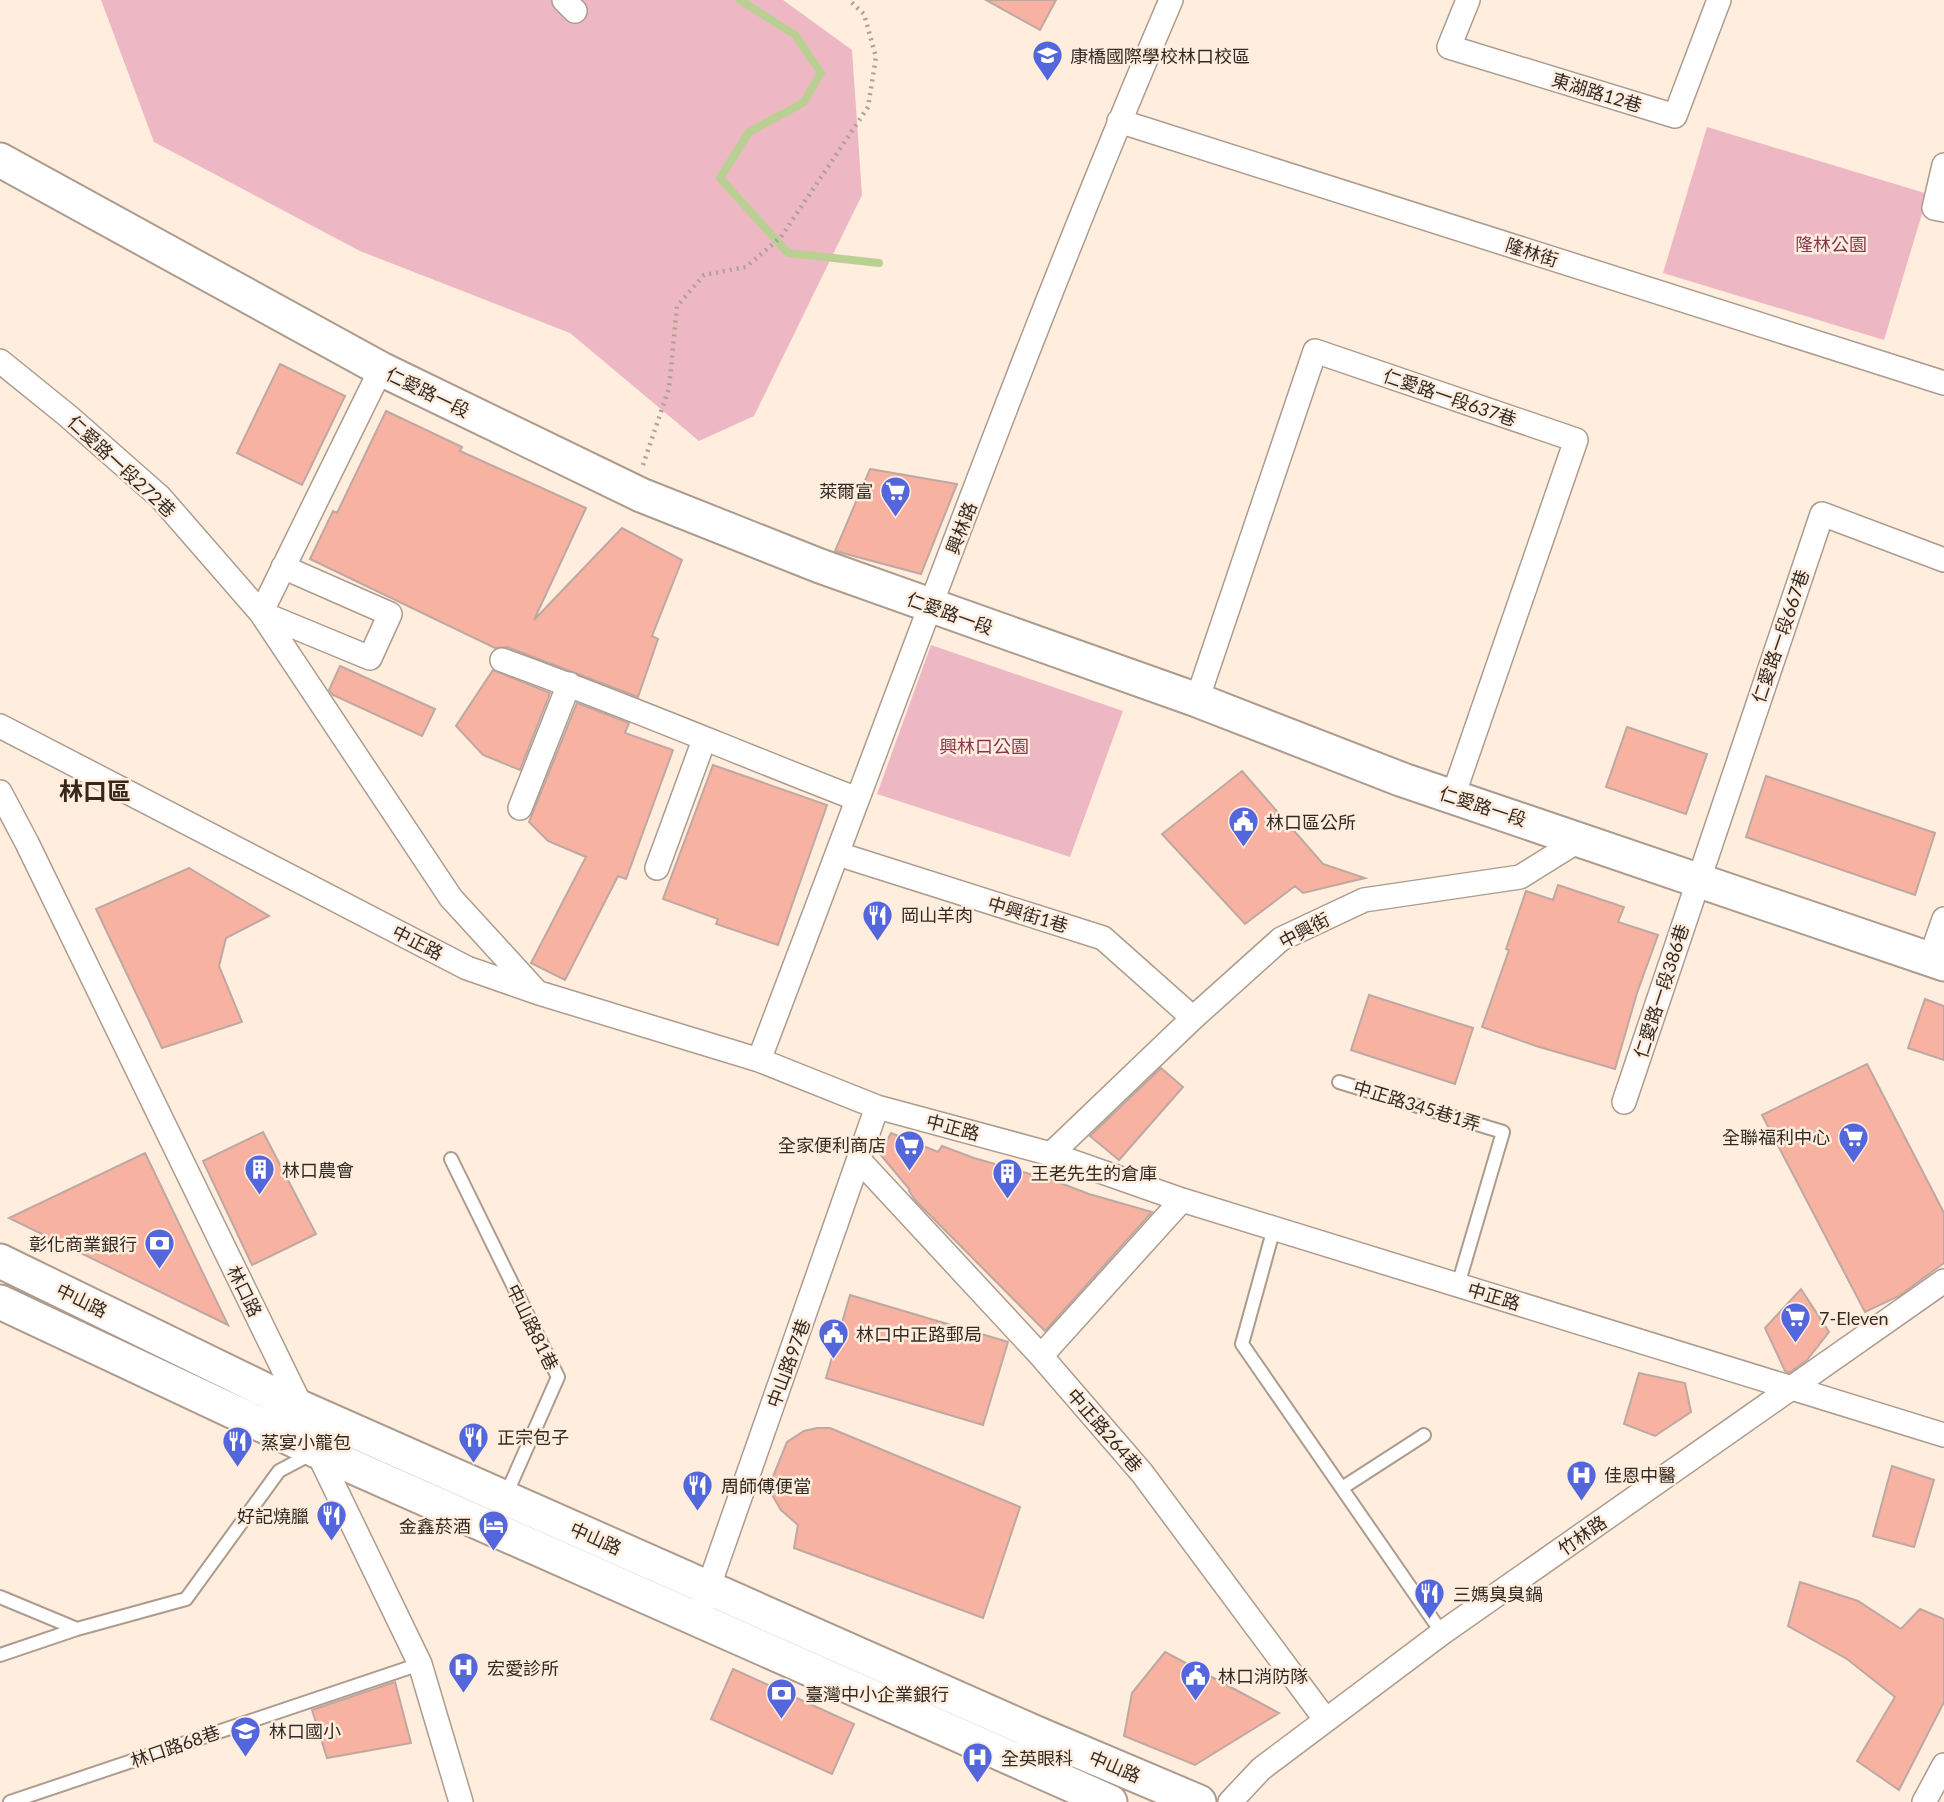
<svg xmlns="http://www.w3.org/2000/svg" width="1944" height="1802" font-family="Lato,'Noto Sans TC',sans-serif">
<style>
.green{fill:#edb8c4}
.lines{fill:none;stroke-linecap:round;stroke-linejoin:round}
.stream{stroke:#bad093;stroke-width:8}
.building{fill:#f8b2a2;stroke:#bfa8a2;stroke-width:2}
.lane-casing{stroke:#ad9c8e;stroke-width:16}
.street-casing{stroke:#ad9c8e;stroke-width:26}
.secondary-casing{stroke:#ad9c8e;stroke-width:37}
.path{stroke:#aea094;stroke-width:4.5;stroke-dasharray:2 5;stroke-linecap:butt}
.lane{stroke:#fff;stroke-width:12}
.street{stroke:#fff;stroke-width:23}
.secondary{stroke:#fff;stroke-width:33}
.labels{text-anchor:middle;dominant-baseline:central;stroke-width:5;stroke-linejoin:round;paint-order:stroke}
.poi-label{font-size:18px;fill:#322b25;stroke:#ffeddd;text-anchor:start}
.street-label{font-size:18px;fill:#322b25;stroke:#ffeddd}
.park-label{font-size:18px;fill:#883650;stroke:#ffeddd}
.district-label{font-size:24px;font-weight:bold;fill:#35271b;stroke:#ffeddd}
</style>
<rect width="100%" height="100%" fill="#ffeddd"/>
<path class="green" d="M101 0H783L852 50 862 195 754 416 699 441 570 333 360 251 154 142Z
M1707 127 1928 194 1884 340 1663 273Z
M931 645 1123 711 1070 857 877 794Z"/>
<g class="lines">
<path class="stream" d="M740 0 795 35 821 73 803 103 749 132 720 178 788 253 879 263"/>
</g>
<path class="building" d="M986 0H1056L1040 30Z
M280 364 345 396 302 485 237 453Z
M386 411 462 447 460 451 586 508 534 620 622 528 682 560 652 636 658 639 638 697 507 647 495 648 310 559 333 511 337 513Z
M870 469 957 484 921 574 835 551Z
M340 666 435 709 422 736 333 695 329 690Z
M493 670 550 693 520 770 483 755 456 726Z
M577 703 629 723 625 733 673 750 626 879 618 876 565 980 531 963 586 857 548 841 529 822Z
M1627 727 1707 754 1686 814 1606 787Z
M713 765 827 805 778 945 716 924 718 919 663 899Z
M1242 771 1323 864 1365 878 1303 893 1295 886 1245 924 1162 834Z
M1766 776 1935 833 1915 895 1746 837Z
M189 868 269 916 226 938 219 966 242 1022 162 1048 96 909Z
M1558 885 1624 907 1618 922 1658 935 1637 993 1615 1069 1536 1046 1482 1027 1509 950 1506 949 1526 891 1553 900Z
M1369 995 1473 1028 1455 1084 1351 1050Z
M1925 999 1944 1006V1060L1908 1048Z
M1867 1064 1944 1213V1263L1899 1296 1865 1312 1762 1115Z
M1161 1068 1183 1087 1119 1160 1090 1136Z
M263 1132 316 1234 252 1265 203 1161Z
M891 1133 938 1152 942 1146 974 1158 1055 1181 1089 1194 1152 1212 1045 1331 915 1200 909 1191 910 1190 880 1154Z
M145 1153 228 1325 9 1218Z
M1801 1289 1829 1332 1807 1360 1789 1373 1785 1371 1765 1328Z
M850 1295 1008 1342 983 1425 826 1378Z
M1639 1373 1685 1383 1691 1412 1655 1436 1624 1424Z
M817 1428H830L1020 1507 983 1618 794 1548 798 1525 781 1510 771 1493 770 1484 787 1442 804 1431Z
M1892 1466 1934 1480 1914 1547 1873 1536Z
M1800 1582 1858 1601 1901 1629 1920 1609 1944 1619V1702L1899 1790 1857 1761 1895 1697 1847 1659 1788 1626Z
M1165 1652 1279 1713 1195 1765 1124 1736 1132 1693Z
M733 1669 854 1724 832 1774 711 1719Z
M395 1682 411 1743 327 1758 312 1710Z"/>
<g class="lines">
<defs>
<path id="lane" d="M1339 1082 1503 1132 1458 1285
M451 1159 558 1377 505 1497
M1274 1228 1242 1344 1442 1633
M1342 1488 1424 1435
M0 1597 77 1629
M0 1655 77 1629 186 1599 279 1471 311 1454
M10 1802 420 1664"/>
<path id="street" d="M564 0 575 11
M1468 0 1449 47 1675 116 1719 0
M1119 121 1944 383
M1944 165 1934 208 1944 210
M0 361 68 416 160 497 261 613 451 898 536 991
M261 613 370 658 390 614 283 567
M261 613 381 369
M502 660C621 703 738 753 857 799
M1197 700 1315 351 1576 440 1453 796
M0 726 467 968 539 993 759 1060 877 1107 1051 1154 1182 1200 1944 1435
M0 792 27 843 302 1408
M520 808 569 684
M838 854 1103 938 1193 1018
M657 868 704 740
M1930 959 1944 919
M759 1060C894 707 1022 348 1171 0
M1624 1102 1822 514 1944 560
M1051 1154 1193 1018 1281 939 1364 900 1520 877 1581 839
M860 1161 1041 1356 1142 1473 1325 1719
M1041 1356 1182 1200
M317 1451 420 1664 461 1802
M704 1600 877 1107
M1230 1802 1261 1769 1442 1633 1944 1281
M1924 1802 1944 1765"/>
<path id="secondary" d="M0 160 381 369 641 495 820 566 1197 700 1403 780 1944 964
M0 1261 302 1408 1036 1733 1199 1802
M0 1302 317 1451 1110 1802"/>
</defs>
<use href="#lane" class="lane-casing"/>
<use href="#street" class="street-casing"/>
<use href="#secondary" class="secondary-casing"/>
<path class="path" d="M643 465 669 388 677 306 704 275 746 267 781 237 868 107 876 57 864 14 849 0"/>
<use href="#lane" class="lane"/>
<use href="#street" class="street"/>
<use href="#secondary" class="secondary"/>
</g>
<defs>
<symbol id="school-pin" viewBox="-11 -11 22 30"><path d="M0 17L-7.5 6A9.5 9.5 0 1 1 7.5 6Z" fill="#5466dc" stroke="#ffeddd"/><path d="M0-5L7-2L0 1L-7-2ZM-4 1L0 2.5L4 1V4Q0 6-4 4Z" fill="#fff"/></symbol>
<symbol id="supermarket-pin" viewBox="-11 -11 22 30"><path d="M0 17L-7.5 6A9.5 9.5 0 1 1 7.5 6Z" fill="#5466dc" stroke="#ffeddd"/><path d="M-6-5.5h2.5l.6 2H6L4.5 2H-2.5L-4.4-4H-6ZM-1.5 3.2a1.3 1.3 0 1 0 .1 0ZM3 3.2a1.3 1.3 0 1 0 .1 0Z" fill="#fff"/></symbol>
<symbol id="civic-pin" viewBox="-11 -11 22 30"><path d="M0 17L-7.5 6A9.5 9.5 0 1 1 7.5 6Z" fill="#5466dc" stroke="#ffeddd"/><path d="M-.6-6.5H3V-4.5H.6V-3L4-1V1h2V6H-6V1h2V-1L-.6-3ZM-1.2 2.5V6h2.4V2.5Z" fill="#fff"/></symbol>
<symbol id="restaurant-pin" viewBox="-11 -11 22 30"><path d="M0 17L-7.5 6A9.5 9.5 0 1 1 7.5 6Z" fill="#5466dc" stroke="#ffeddd"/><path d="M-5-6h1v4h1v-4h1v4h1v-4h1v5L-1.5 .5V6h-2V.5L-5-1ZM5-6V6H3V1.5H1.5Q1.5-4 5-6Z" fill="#fff"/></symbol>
<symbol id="building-pin" viewBox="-11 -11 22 30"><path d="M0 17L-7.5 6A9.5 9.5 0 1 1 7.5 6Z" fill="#5466dc" stroke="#ffeddd"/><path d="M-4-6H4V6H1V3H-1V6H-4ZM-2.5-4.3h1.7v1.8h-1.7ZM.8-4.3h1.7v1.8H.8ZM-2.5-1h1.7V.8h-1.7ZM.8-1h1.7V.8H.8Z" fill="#fff"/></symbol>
<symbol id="bank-pin" viewBox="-11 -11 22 30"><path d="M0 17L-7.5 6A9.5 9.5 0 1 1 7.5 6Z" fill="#5466dc" stroke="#ffeddd"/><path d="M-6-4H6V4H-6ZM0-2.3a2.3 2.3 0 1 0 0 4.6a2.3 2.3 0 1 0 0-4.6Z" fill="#fff"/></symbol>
<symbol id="hospital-pin" viewBox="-11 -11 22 30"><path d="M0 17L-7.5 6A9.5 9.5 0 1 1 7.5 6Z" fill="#5466dc" stroke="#ffeddd"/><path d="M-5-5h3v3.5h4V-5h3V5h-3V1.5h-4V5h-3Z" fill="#fff"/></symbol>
<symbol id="hotel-pin" viewBox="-11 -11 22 30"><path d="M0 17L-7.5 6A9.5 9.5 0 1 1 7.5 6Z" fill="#5466dc" stroke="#ffeddd"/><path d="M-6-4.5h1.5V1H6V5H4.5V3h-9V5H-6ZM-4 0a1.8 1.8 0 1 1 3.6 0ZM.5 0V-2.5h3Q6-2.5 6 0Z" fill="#fff"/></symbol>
</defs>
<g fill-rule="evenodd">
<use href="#school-pin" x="1030" y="38" width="35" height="47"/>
<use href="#supermarket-pin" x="878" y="474" width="35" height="47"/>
<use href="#civic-pin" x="1226" y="804" width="35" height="47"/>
<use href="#restaurant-pin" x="860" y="898" width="35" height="47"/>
<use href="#supermarket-pin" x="1836" y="1120" width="35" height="47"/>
<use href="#supermarket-pin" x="892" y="1128" width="35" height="47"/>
<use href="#building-pin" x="242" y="1152" width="35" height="47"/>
<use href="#building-pin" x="990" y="1156" width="35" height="47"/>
<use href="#bank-pin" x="142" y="1226" width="35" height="47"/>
<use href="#supermarket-pin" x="1778" y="1300" width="35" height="47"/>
<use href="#civic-pin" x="816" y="1316" width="35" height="47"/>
<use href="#restaurant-pin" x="456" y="1420" width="35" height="47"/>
<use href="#restaurant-pin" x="220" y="1424" width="35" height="47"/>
<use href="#hospital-pin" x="1564" y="1458" width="35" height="47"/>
<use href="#restaurant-pin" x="680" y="1468" width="35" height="47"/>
<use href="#restaurant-pin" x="314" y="1498" width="35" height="47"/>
<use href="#hotel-pin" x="476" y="1508" width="35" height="47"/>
<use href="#restaurant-pin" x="1412" y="1576" width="35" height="47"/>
<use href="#hospital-pin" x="446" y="1650" width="35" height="47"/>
<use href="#civic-pin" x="1178" y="1658" width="35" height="47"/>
<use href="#bank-pin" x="764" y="1676" width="35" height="47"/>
<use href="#school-pin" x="228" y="1714" width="35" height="47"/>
<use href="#hospital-pin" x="960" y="1740" width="35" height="47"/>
</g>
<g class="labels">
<g class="poi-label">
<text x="1070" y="56">康橋國際學校林口校區</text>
<text x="873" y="491" text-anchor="end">萊爾富</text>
<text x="1266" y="822">林口區公所</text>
<text x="901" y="915">岡山羊肉</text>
<text x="1830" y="1137" text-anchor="end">全聯福利中心</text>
<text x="886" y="1145" text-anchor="end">全家便利商店</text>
<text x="282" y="1170">林口農會</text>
<text x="1031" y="1173">王老先生的倉庫</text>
<text x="137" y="1244" text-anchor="end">彰化商業銀行</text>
<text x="1819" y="1318">7-Eleven</text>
<text x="856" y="1334">林口中正路郵局</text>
<text x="497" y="1437">正宗包子</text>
<text x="261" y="1442">蒸宴小籠包</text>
<text x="1604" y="1475">佳恩中醫</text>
<text x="721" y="1486">周師傅便當</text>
<text x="309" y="1516" text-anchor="end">好記燒臘</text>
<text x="471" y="1526" text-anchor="end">金鑫菸酒</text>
<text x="1453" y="1594">三媽臭臭鍋</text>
<text x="487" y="1668">宏愛診所</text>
<text x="1218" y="1676">林口消防隊</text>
<text x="805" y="1694">臺灣中小企業銀行</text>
<text x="269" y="1731">林口國小</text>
<text x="1001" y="1758">全英眼科</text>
</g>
<g class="street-label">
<text transform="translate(1597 92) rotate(17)">東湖路12巷</text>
<text transform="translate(1532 252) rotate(18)">隆林街</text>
<text transform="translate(428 392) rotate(26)">仁愛路一段</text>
<text transform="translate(1450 397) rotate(19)">仁愛路一段637巷</text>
<text transform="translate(122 466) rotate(43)">仁愛路一段272巷</text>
<text transform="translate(961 528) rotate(-69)">興林路</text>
<text transform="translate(950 613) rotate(20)">仁愛路一段</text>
<text transform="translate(1780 636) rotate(-71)">仁愛路一段667巷</text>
<text transform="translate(1483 806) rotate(18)">仁愛路一段</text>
<text transform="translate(1028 914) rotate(17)">中興街1巷</text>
<text transform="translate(1304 930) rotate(-28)">中興街</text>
<text transform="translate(418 942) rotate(27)">中正路</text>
<text transform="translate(1661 991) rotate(-72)">仁愛路一段386巷</text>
<text transform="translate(1417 1105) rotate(17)">中正路345巷1弄</text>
<text transform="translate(953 1127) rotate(15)">中正路</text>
<text transform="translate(245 1291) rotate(64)">林口路</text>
<text transform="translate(1494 1296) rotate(17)">中正路</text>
<text transform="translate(82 1300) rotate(26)">中山路</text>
<text transform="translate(533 1327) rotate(64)">中山路81巷</text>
<text transform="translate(788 1363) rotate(-70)">中山路97巷</text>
<text transform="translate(1105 1430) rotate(49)">中正路264巷</text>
<text transform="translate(1582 1535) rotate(-35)">竹林路</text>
<text transform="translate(596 1538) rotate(24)">中山路</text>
<text transform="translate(175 1746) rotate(-19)">林口路68巷</text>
<text transform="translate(1115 1766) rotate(23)">中山路</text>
</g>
<g class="park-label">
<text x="1831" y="244">隆林公園</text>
<text x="984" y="746">興林口公園</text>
</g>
<g class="district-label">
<text x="95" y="790">林口區</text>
</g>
</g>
</svg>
